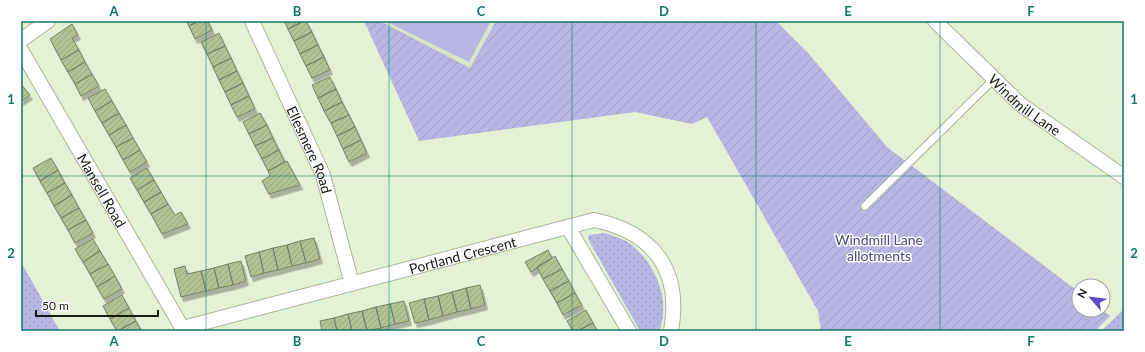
<svg xmlns="http://www.w3.org/2000/svg" width="1145" height="352" font-family="Lato,sans-serif">
<style>
.built{fill:#d7e6c3}
.grass{fill:url(#grass-dots)}
.garden{fill:url(#garden-furrows)}
.pitch{fill:#b8b6e3}
.building{fill:url(#building-hatch);stroke:#768067;filter:url(#shadow)}
.lines{fill:none;stroke-linecap:round;stroke-linejoin:round}
.service-casing{stroke:#a9b49a;stroke-width:9}
.minor-casing{stroke:#a9b49a;stroke-width:16}
.service{stroke:#fff;stroke-width:7}
.minor{stroke:#fff;stroke-width:14}
.grid{fill:none;stroke:#0f766e;stroke-width:1;stroke-opacity:0.55}
.labels{text-anchor:middle;dominant-baseline:central;stroke-width:3;stroke-linejoin:round;paint-order:stroke}
.street-label{font-size:14px;fill:#171b12;stroke:#fff}
.park-label{font-size:14px;fill:#4d4782;stroke:#fff}
.neatline{fill:none;stroke:#0f766e;stroke-width:1.5}
.grid-label{font-size:13px;text-anchor:middle;font-weight:bold;fill:#0f766e}
</style>
<defs>
<pattern id="grass-dots" width="8" height="8" patternUnits="userSpaceOnUse"><rect width="8" height="8" fill="#b8b6e3"/><path d="M2 2h.1M6 6h.1" fill="none" stroke="#9d9cc2" stroke-width="1.8" stroke-linecap="round"/></pattern>
<pattern id="garden-furrows" width="10" height="10" patternUnits="userSpaceOnUse"><rect width="10" height="10" fill="#b8b6e3"/><path d="M-1 1l2-2M0 10L10 0M9 11l2-2" fill="none" stroke="#9d9cc2"/></pattern>
<pattern id="building-hatch" width="6" height="6" patternUnits="userSpaceOnUse"><rect width="6" height="6" fill="#b1c395"/><path d="M-1 1l2-2M0 6l6-6M5 7l2-2" fill="none" stroke="#98a77f"/></pattern>
<filter id="shadow"><feDropShadow dx="2.5" dy="4.5" stdDeviation="0" flood-color="#0004"/></filter>
</defs>
<rect width="100%" height="100%" fill="#e5f1d5"/>
<path class="built" d="M380 21H496L470 68Z"/>
<path class="grass" d="M604 233C611 235 618 237 624 240 647 252 666 287 663 313 663 319 661 325 660 331H640L588 239 589 235Z
M21 262 60 331H21Z
M1124 309V331H1101Z"/>
<path class="garden" d="M364 21H380L470 68 496 21H776L809 54 887 147 1079 292V310H1102L1110 316 1095 331H821L818 311 707 117 692 124 635 112 419 141Z"/>
<path class="pitch" d="M385 21H491L469 62Z"/>
<path class="building" d="M186 21H199L189 26Z
M199 21H208L212 30 195 39 189 26Z
M284 21H304L288 29Z
M304 21H306L312 32 294 41 288 29Z
M72 24 78 35 72 38 79 50 61 60 50 39Z
M312 32 318 45 300 54 294 41Z
M219 33 225 46 207 54 201 42Z
M318 45 324 57 306 66 300 54Z
M225 46 231 58 213 67 207 54Z
M79 50 85 62 68 72 61 60Z
M324 57 330 70 312 78 306 66Z
M231 58 237 71 219 80 213 67Z
M85 62 92 74 75 84 68 72Z
M237 71 243 83 225 92 219 80Z
M92 74 99 86 81 96 75 84Z
M330 77 336 89 318 98 312 85Z
M243 83 249 96 231 105 225 92Z
M21 84 30 95 21 101Z
M105 89 112 101 95 111 88 98Z
M336 89 342 102 324 111 318 98Z
M249 96 255 109 237 117 231 105Z
M112 101 119 113 102 123 95 111Z
M342 102 349 115 331 123 324 111Z
M119 113 126 125 109 135 102 123Z
M260 113 267 125 249 134 243 122Z
M349 115 355 127 337 136 331 123Z
M126 125 133 138 116 147 109 135Z
M267 125 273 138 255 146 249 134Z
M355 127 361 140 343 149 337 136Z
M133 138 140 150 123 160 116 147Z
M273 138 279 150 262 159 255 146Z
M361 140 367 153 349 162 343 149Z
M140 150 147 162 130 172 123 160Z
M279 150 285 162 268 171 262 159Z
M51 158 58 170 40 181 33 168Z
M287 161 300 185 269 194 262 181 270 176 268 171Z
M147 168 154 180 137 190 130 178Z
M58 170 65 183 47 193 40 181Z
M154 180 161 192 144 202 137 190Z
M65 183 72 195 54 206 47 193Z
M161 192 168 204 151 214 144 202Z
M72 195 79 208 61 218 54 206Z
M168 204 175 215 181 212 188 224 162 234 151 214Z
M79 208 86 220 68 230 61 218Z
M86 220 93 233 75 243 68 230Z
M314 238 320 259 306 263 300 241Z
M93 239 100 251 83 262 75 249Z
M300 241 306 263 292 266 287 245Z
M287 245 292 266 278 270 273 248Z
M273 248 278 270 264 273 259 252Z
M548 250 552 258 531 272 525 262Z
M100 251 108 264 90 274 83 262Z
M259 252 264 273 251 277 245 256Z
M555 256 562 269 543 279 537 267Z
M241 261 246 281 233 285 228 264Z
M108 264 115 276 97 287 90 274Z
M228 264 233 285 219 288 214 268Z
M185 266 187 274 201 271 206 291 181 297 174 269Z
M214 268 219 288 206 291 201 271Z
M562 269 569 281 550 291 543 279Z
M115 276 122 289 104 299 97 287Z
M569 281 575 293 557 303 550 291Z
M480 285 485 305 471 309 466 288Z
M466 288 471 309 457 312 452 292Z
M452 292 457 312 443 316 438 296Z
M575 293 582 305 563 315 557 303Z
M122 295 129 308 110 319 103 306Z
M438 296 443 316 429 320 424 299Z
M424 299 429 320 415 323 409 303Z
M404 301 409 321 395 324 390 304Z
M390 304 395 324 381 328 376 307Z
M376 307 381 328 367 331 362 311Z
M129 308 136 321 117 331 110 319Z
M586 310 593 323 577 331H573L567 321Z
M362 311 367 331H352L348 314Z
M348 314 352 331H337L334 318Z
M334 318 337 331H322L320 321Z
M136 321 142 331H118Z
M593 323 597 331H577Z"/>
<g class="lines">
<defs>
<path id="service" d="M865 206 994 79"/>
<g id="minor">
<path id="s1" d="M252 21 323 175 352 284"/>
<path id="s2" d="M935 21 1020 104 1124 177"/>
<path d="M21 40 48 21"/>
<path id="s3" d="M21 50 184 331"/>
<path d="M568 227 629 331"/>
<path id="s4" d="M183 328 594 220C653 232 682 270 671 331"/>
</g>
</defs>
<use href="#service" class="service-casing"/>
<use href="#minor" class="minor-casing"/>
<use href="#service" class="service"/>
<use href="#minor" class="minor"/>
</g>
<path class="grid" d="M206 21V331M389 21V331M572 21V331M756 21V331M940 21V331M21 176H1124"/>
<g class="labels">
<g class="street-label">
<text stroke="none"><textPath href="#s2" startOffset="123">Windmill Lane</textPath></text>
<text stroke="none"><textPath href="#s1" startOffset="141">Ellesmere Road</textPath></text>
<text stroke="none"><textPath href="#s3" startOffset="162">Mansell Road</textPath></text>
<text stroke="none"><textPath href="#s4" startOffset="289">Portland Crescent</textPath></text>
</g>
<g class="park-label">
<text x="879" y="239">Windmill Lane<tspan x="879" dy="16">allotments</tspan></text>
</g>
</g>
<rect width="1145" height="352" fill="none" stroke="#ffffff" stroke-width="44"/>
<g transform="translate(1091 298) rotate(298)"><circle r="19" fill="#ffffff" stroke="#a2a4a0"/>
<path d="M0-3L7 15L0 10L-7 15Z" fill="#614bc4"/>
<text y="-6" font-size="11" font-weight="bold" text-anchor="middle" fill="#171b12">N</text>
</g>
<path d="M36 310v6h122v-6" fill="none" stroke="#171b12" stroke-width="2"/>
<text x="42" y="310" font-size="12" fill="#171b12" stroke="#ffffff" stroke-width="3" paint-order="stroke">50 m</text>
<rect x="22" y="22" width="1101" height="308" class="neatline"/>
<g class="grid-label">
<text x="114" y="16">A</text>
<text x="297" y="16">B</text>
<text x="481" y="16">C</text>
<text x="664" y="16">D</text>
<text x="848" y="16">E</text>
<text x="1031" y="16">F</text>
<text x="11" y="104">1</text>
<text x="1134" y="104">1</text>
<text x="11" y="258">2</text>
<text x="1134" y="258">2</text>
<text x="114" y="346">A</text>
<text x="297" y="346">B</text>
<text x="481" y="346">C</text>
<text x="664" y="346">D</text>
<text x="848" y="346">E</text>
<text x="1031" y="346">F</text>
</g>
</svg>
